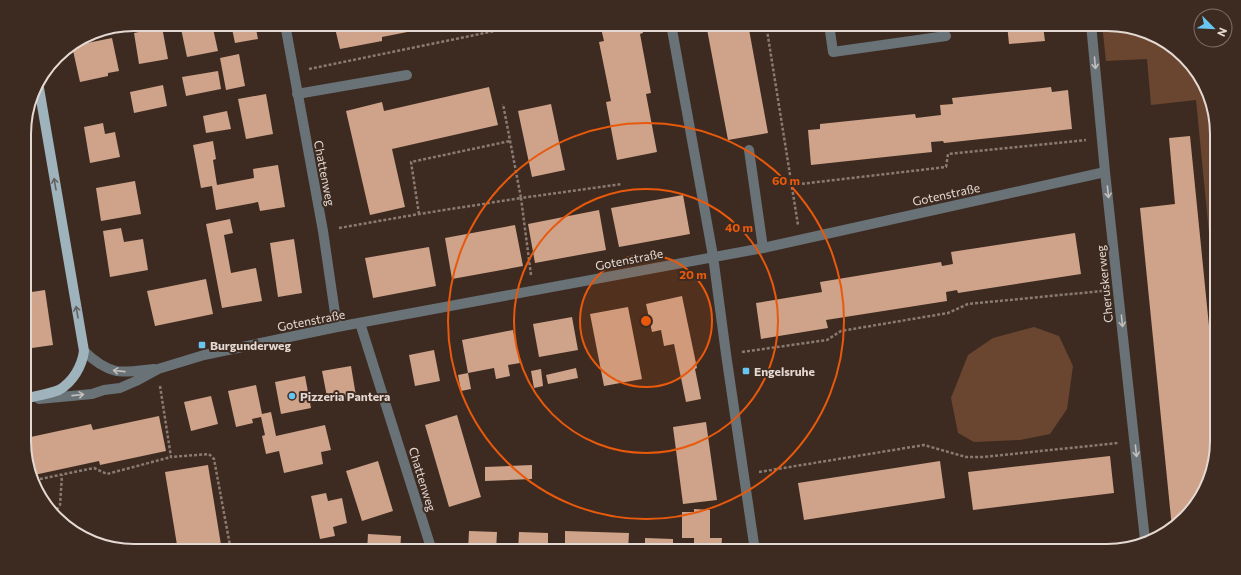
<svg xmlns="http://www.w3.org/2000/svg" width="1241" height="575" font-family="Commissioner,sans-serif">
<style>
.green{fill:#6a4630}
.building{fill:#cea38a}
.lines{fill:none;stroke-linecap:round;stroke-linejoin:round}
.path{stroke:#897b72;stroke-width:2.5;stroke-dasharray:3 2;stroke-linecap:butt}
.minor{stroke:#687277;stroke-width:10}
.major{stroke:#9fb3bd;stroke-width:10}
.oneway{stroke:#c5bfbb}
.oneway2{stroke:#64615f}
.ring{fill:none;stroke:#e8590c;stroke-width:2}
.poi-dot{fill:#68c4f0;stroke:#3d2b21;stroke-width:1.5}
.labels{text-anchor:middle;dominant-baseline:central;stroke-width:4;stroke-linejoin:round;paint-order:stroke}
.street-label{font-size:12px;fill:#e4d9d2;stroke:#3d2b21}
.poi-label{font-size:12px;font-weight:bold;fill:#e4d9d2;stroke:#3d2b21;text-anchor:start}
.rim{fill:none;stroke:#e4d9d2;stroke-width:2}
.centre{fill:#e8590c;stroke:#3d2b21;stroke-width:2}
.ring-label{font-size:12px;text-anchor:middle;font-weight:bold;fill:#e8590c;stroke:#3d2b21;stroke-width:4;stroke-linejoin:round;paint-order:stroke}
</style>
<rect width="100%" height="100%" fill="#3d2b21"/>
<path class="green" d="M1102 24H1107L1150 32 1194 67 1211 107 1216 165 1217 315 1196 100 1151 105 1147 59 1106 61Z
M1034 327 1059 336 1073 366 1067 409 1050 434 1020 440 974 442 958 433 951 398 968 355 993 338Z"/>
<path class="building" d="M180 24H212L218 51 187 57Z
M231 24H255L258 39 235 43Z
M334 24H443V25L382 37V41L340 49Z
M600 24H641L643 33 640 34 651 93 646 94 657 152 617 160 606 102 611 101 599 42 604 41Z
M706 24H748L768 133 728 140Z
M1007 24H1047V26H1043L1045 41 1009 44Z
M162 27 168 59 139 64 134 33Z
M112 38 119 71 108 73V76L80 82 72 46Z
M239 54 245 86 226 90 220 58Z
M218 71 221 89 186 96 182 77Z
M163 85 167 106 134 113 130 92Z
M489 87 498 125 392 149 405 207 370 215 346 111 382 102 384 111Z
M1051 87 1052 92 1068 90 1072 129 944 143 943 141 931 142 932 152 811 165 808 130 820 129V124L915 114 916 118 941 115 940 105 953 104 952 98Z
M266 94 273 134 246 139 238 99Z
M551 104 565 170 532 177 518 111Z
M227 111 231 129 206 133 203 116Z
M103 123 105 134 115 132 120 157 90 163 84 127Z
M1190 136 1217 406V442L1209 484 1172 528 1140 208 1175 204 1169 138Z
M213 141 216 159 213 160 217 185 254 178 253 169 278 165 285 207 260 211 258 202 216 210 212 186 201 188 193 145Z
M135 181 141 214 101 221 96 188Z
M683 195 690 234 619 247 611 208Z
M599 210 606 250 535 263 528 224Z
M230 219 233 233 224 235 231 273 256 268 262 301 222 308 206 224Z
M515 225 523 266 452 279 445 238Z
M121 228 124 242 143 239 148 270 110 277 103 231Z
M1075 233 1081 274 958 293 957 290 946 292 947 301 826 320 828 328 761 339 756 303 822 292 820 282 941 262 942 266 953 264 951 252Z
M294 239 302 293 278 297 270 243Z
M429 247 436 286 373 298 365 258Z
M206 279 213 314 155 326 147 291Z
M45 290 53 345 25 349V293Z
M682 296 697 368 695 369 701 399 686 402 674 344 664 346 661 330 652 332 646 304Z
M628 307 642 379 604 386 590 314Z
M572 317 578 350 539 357 533 324Z
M513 330 520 363 508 365 510 376 496 379 494 368 468 373 462 340Z
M434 350 440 381 415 386 409 355Z
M351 366 356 396 328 402 322 371Z
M576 368 578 378 548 384 546 375Z
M541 369 543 386 534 388 531 371Z
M468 373 471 389 461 391 458 375Z
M305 376 311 408 281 414 275 382Z
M256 385 262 414 271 412 276 436 325 425 331 450 321 452 323 464 284 473 279 451 266 454 262 436 265 435 261 417 252 419 253 423 236 427 228 391Z
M211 396 218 424 191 431 184 402Z
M457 415 481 497 449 507 425 425Z
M159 416 166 451 100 465 99 461 34 475 33 468 30 469 25 456V434L26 438 91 424 93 430Z
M706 422 717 500 683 504 673 427Z
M1110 456 1114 493 973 510 968 472Z
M378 461 393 511 362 521 346 471Z
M940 461 945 498 804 520 798 483Z
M208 465 222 551H178L165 472Z
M532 465V479L485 481V467Z
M326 493 328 501 342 498 347 523 333 527 335 536 320 539 311 496Z
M694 509 710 510V538H722L721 551H694V538H682V512H694Z
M469 531 497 532 496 551H468Z
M565 531 629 533 628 551H565Z
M519 532 548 533V551H518Z
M368 534 401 536 400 551H367Z
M645 538 673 539V551H645Z"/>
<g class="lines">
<path class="path" d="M766 24 798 225
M309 69 519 26
M792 185 946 167 948 154 1086 140
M419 214 411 162 510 141
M339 228 419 214 521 198 503 104
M531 275 521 198 622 184
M742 352 827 340 841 331 948 313 968 304 1102 291
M160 386 171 457 209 454 214 459 231 551
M759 472 924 445 966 457H983L1118 443
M35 480 94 468 107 474 171 457
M54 514 60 505 62 475"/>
<path class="minor" d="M285 24 323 231 337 327
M671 24 713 256 726 354 755 551
M829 24 833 52 946 36
M1091 24 1105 172 1145 540
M297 94 407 75
M749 150 763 248
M360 323 432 551
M84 351C92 359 104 368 116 371 124 373 144 370 154 369
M39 399 92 394 104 390 120 388 136 381 158 369 204 355 337 327 763 248 1105 172"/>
<path class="major" d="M25 399C35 396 49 394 59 390 73 382 82 366 84 351L38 82"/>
</g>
<defs><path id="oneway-shaft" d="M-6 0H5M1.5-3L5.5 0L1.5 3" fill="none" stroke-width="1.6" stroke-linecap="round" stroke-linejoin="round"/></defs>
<g class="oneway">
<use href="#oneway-shaft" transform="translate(1095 63) rotate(85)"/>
<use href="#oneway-shaft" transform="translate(1108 192) rotate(84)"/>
<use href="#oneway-shaft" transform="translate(1122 321) rotate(84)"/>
<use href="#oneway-shaft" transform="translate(119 371) rotate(-174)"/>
<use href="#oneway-shaft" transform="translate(78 395) rotate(-6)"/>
<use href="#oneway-shaft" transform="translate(1136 451) rotate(84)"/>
</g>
<g class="oneway2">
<use href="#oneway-shaft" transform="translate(55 184) rotate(-100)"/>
<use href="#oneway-shaft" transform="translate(77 312) rotate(-100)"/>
</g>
<circle cx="646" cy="321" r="66" fill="#e8590c" fill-opacity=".12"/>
<g class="ring">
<circle cx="646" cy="321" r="66"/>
<circle cx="646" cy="321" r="132"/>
<circle cx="646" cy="321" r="198"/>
</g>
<g class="poi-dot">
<rect x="198" y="341" width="8" height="8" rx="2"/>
<rect x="742" y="367" width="8" height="8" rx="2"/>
<circle cx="292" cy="396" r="4"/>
</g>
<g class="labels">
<g class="street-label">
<text transform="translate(325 173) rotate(79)">Chattenweg</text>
<text transform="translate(946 194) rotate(-12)">Gotenstraße</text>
<text transform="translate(629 259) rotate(-11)">Gotenstraße</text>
<text transform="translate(1104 284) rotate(-96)">Cheruskerweg</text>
<text transform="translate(311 320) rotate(-11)">Gotenstraße</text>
<text transform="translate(423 479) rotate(73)">Chattenweg</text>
</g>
<g class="poi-label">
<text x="210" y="345">Burgunderweg</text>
<text x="754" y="371">Engelsruhe</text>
<text x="300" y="396">Pizzeria Pantera</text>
</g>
</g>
<path d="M0 0H1241V575H0ZM134 31H1107A103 103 0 0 1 1210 134V441A103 103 0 0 1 1107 544H134A103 103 0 0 1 31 441V134A103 103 0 0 1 134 31Z" fill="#3d2b21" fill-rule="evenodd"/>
<path class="rim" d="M134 31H1107A103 103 0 0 1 1210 134V441A103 103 0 0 1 1107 544H134A103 103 0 0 1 31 441V134A103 103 0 0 1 134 31Z"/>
<circle cx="646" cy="321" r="6" class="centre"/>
<g class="ring-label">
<text x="786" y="185">60 m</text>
<text x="739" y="232">40 m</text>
<text x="693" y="279">20 m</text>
</g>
<g transform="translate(1213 28) rotate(114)"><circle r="19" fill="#3d2b21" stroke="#807168"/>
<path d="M0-3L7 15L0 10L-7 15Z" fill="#68c4f0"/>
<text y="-6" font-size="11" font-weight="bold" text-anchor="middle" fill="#e4d9d2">N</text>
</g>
</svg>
